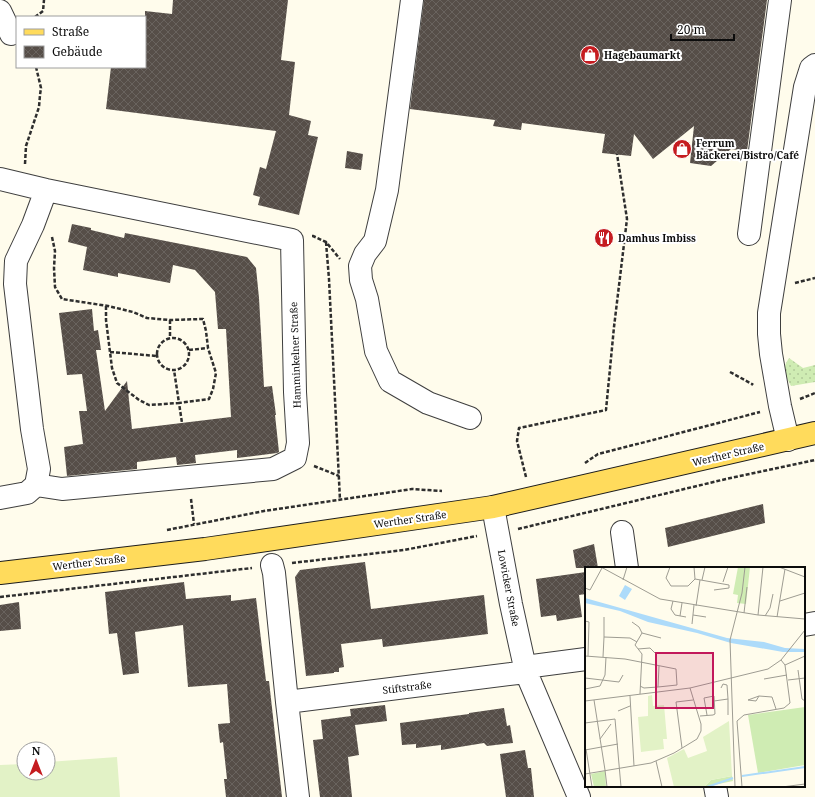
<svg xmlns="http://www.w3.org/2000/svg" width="815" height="797" font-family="'Noto Serif',serif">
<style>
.grass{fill:url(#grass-dots)}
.pitch{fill:#e2f2c6}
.building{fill:url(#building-cross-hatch)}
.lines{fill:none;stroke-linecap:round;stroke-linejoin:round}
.minor-casing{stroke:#3f3f3f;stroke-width:24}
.major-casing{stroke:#1d1d1d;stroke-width:24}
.path{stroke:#2e2e2e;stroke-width:2.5;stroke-dasharray:4 2;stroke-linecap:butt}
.minor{stroke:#fff;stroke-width:22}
.major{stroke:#ffdb5c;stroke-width:22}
.labels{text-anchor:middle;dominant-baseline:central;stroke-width:4;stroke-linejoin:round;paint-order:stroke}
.poi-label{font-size:10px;font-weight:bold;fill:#0c0c0c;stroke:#fff;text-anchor:start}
.street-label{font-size:10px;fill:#0c0c0c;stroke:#fff}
.inset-river{fill:none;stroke:#addbfa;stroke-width:2}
.inset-road{fill:none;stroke:#9e9c92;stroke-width:1}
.view{fill:#c2185b;fill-opacity:0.15;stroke:#c2185b;stroke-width:2}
.inset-edge{fill:none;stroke:#0c0c0c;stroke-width:2}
</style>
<defs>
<pattern id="grass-dots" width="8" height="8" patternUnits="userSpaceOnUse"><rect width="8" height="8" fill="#cfecb3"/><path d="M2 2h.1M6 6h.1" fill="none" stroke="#b1c999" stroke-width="1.8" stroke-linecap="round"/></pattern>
<pattern id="building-cross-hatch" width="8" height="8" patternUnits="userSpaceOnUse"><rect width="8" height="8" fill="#564e48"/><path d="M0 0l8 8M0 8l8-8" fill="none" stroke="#69635e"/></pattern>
</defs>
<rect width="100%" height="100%" fill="#fffcec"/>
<path class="grass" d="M789 358 803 368 815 365V382L791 386C785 374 781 370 789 358Z"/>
<path class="pitch" d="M117 757 120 797H0V765L24 764V773H48V762Z"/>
<path class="building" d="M173 0H288L281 60 295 62 289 115 311 121 308 135 318 137 299 215 258 205 260 197 253 195 260 167 266 169 276 131 106 109 111 67H145V11L172 14Z
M424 0H767L747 151 731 149 711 166 690 163 694 126 653 159 634 134 631 156 602 153 605 134 522 123 521 130 493 126 495 120 410 109Z
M347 151 363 154 361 170 345 168Z
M72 224 91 228V230L124 238 125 233 247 257 256 268 259 298 264 387 272 386 276 415H275L279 452 277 453 237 458V450L195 455 196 463 177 465 176 457 137 462V469L67 476 64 447 83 444 79 411H87L82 374 67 375 59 313 92 309 94 331 98 330 101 350H96L105 411 127 381 132 429 231 417 226 329H218L215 292 195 270 173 265 170 283 118 273V277L83 270 87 247 68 242Z
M763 504 765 523 668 547 665 528Z
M594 544 598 568H576L573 550Z
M365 562 371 609 484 595 488 634 383 647 382 639 341 644 344 667 339 668V672H334V673L306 676 295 577 300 570Z
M586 572V594L579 595 582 617 557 621 556 615 541 617 536 579Z
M184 582 186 599 231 595V601L256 598 266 681H269L282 797H226L224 779H227L223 742 220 743 218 724 230 723 227 684 188 687 183 625 135 632 139 673 123 675 117 633 109 634 105 592Z
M19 602 21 629 0 631V605Z
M385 705 387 721 355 725 359 755 348 757 352 797H320L313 740 323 739 321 720 351 716 350 709Z
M504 708 507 726 510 725 513 743 487 746 484 743 441 750V745L416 748V744L402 745 400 723 469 714V713Z
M525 750 528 768H531L534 797H506L500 754Z"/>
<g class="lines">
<defs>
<path id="minor" d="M412 0 387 190 375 241 365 254 360 266 361 280 367 299 376 351 390 381 428 403 470 418
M0 11 11 34
M0 179 46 190 292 240 295 392 298 443 295 458 273 469 62 489 36 485
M749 234 780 0
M788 440 780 406 771 354 769 334V313L805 87 811 68 815 65
M0 498 27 493 36 485 39 469 32 429 15 284 16 261 33 225 46 190
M493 507 511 604 526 672 579 797
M622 532 627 568
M272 565 274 573 287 702
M804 625 815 623
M525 667 586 659
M715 786 717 797
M298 797 287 702 526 672"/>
<path id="major" d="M0 573 205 549 493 507 815 433"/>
</defs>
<use href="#minor" class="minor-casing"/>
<use href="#major" class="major-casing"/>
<path class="path" d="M35 17 43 11 44 0
M25 164 26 146 39 107 40 95 41 88 36 67
M312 236H313L326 242 340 259
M52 237 55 251 54 268 55 287 62 299 108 306 133 312 147 318 170 320 203 319 206 331 208 348 216 373 213 389 209 399 179 403 182 423
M326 242 329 279 340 500
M795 283 815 278
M106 306V320L112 368 117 383 139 400 149 405 179 403 174 370
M170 320V338
M157 354a16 16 0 1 1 32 0a16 16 0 1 1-32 0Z
M189 350 208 348
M110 352 157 356
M730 372 752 384 753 385
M800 399 815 393
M585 463 598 454 653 440 760 412
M314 466 339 476
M526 477 517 441 519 428 606 410 614 327 627 219 617 154
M191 499 194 524
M518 529 726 479 815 460
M167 530 264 511 412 489 442 491
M292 563 404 550 477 536
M0 597 252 568"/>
<use href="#minor" class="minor"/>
<use href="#major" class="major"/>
</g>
<defs>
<symbol id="shop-disc" viewBox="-11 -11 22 22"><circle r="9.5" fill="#c51c20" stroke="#fff"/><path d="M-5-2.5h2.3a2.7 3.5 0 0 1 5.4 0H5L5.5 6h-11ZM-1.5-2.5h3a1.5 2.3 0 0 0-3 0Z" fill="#fff"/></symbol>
<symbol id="restaurant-disc" viewBox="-11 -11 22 22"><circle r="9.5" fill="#c51c20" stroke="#fff"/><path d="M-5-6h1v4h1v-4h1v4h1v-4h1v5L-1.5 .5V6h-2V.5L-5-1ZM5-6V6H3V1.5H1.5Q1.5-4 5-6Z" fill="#fff"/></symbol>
</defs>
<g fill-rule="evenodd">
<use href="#shop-disc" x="579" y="44" width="22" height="22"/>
<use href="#shop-disc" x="671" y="138" width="22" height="22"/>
<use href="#restaurant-disc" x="593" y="227" width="22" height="22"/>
</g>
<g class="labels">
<g class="poi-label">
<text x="604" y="55">Hagebaumarkt</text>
<text x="696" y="143">Ferrum<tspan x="696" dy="12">Bäckerei/Bistro/Café</tspan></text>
<text x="618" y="238">Damhus Imbiss</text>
</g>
<g class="street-label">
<text transform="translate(295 355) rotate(-92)">Hamminkelner Straße</text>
<text transform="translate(728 454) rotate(-13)">Werther Straße</text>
<text transform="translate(410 519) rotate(-8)">Werther Straße</text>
<text transform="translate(89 562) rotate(-7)">Werther Straße</text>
<text transform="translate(509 588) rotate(79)">Lowicker Straße</text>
<text transform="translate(407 687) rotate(-7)">Stiftstraße</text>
</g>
</g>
<g transform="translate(585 567)">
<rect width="220" height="220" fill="#fffcec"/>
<path d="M220 140V198L173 206 163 148Z" fill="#cfecb3"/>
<path d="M153 0H165L161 37 152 36 153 28 148 27ZM20 204 21 220H9L6 207ZM147 209 148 214 119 220 126 213Z" fill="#cfecb3"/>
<path d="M67 128 68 139 79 138 82 172H78L79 182 56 185 53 150 63 149V129ZM144 154 147 209 126 213 119 220H89L82 191 99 182 103 191 122 184 118 170Z" fill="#e2f2c6"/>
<path d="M40 18 47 22 40 33 34 29ZM0 31 142 71 179 75 200 81 220 82V85H198L146 76 112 66 63 55 35 44 0 36Z" fill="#addbfa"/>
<path class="inset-river" d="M157 209 220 200M122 220 148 211"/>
<path class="inset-road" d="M16 0 75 32 173 48 220 52M85 0 81 11 86 19H103L110 12 144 18V21L129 23M109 0 110 12M194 0 220 10M38 13 42 0M117 13 120 0M138 15 143 0M0 21 5 23 17 1M88 34 86 42 90 48 101 50M195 34 220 26M111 39 115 13M159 46 162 20M108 48 121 50M173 48 178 0M95 49 97 36M180 49 185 41 188 27M192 50 200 2M0 54 4 55 3 89M47 55 54 60 57 66 50 78 57 87 55 127M107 57 109 38M57 66 76 71M19 70V50M53 82 65 81 72 88M0 89 40 92 91 102 92 118 73 120M18 90 19 70 45 71 52 75M200 98 220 89M213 103 217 132 220 134M0 111 34 115 38 108M179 112 202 108M203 113 220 111M55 119 59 121 73 120 74 99M0 122 15 119 20 108 21 90M45 129 49 199M174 129 171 134 163 133 174 129 187 130 191 142M143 132V148M9 133 20 203M0 134 105 121 183 102 196 93 220 63M129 134 143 132 142 118 138 117 136 121M33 144 45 139M115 149 128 148 130 147 129 129 119 131 122 148M0 156 30 152 36 220M15 172 26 157M97 181 91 135 108 133M1 182 7 220M0 183 33 177M71 194 77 220M20 203 22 220M0 207 66 196 89 186 112 172 116 164V157L105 121M150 220 145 73 157 26 160 0M157 220 152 154 159 148 199 141 205 136 200 98 196 93M197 220 220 217"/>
<path class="view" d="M71 86H128V141H71Z"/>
<rect width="220" height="220" class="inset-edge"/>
</g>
<rect x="16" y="16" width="130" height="52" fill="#ffffff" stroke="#9e9e9e"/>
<rect x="24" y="29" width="20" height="6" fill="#ffdb5c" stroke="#9e9e9e"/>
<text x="52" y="36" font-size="12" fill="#0c0c0c">Straße</text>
<rect x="24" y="46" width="20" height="12" fill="url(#building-cross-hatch)" stroke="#9e9e9e"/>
<text x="52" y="56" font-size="12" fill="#0c0c0c">Gebäude</text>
<g transform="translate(36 761)"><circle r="19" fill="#ffffff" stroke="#9e9e9e"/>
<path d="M0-3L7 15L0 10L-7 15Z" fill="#c51c20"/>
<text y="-6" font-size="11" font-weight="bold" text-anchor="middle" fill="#0c0c0c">N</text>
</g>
<path d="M671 34v6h63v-6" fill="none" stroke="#0c0c0c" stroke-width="2"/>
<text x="677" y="34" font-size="12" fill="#0c0c0c" stroke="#ffffff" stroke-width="3" paint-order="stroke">20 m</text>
</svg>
